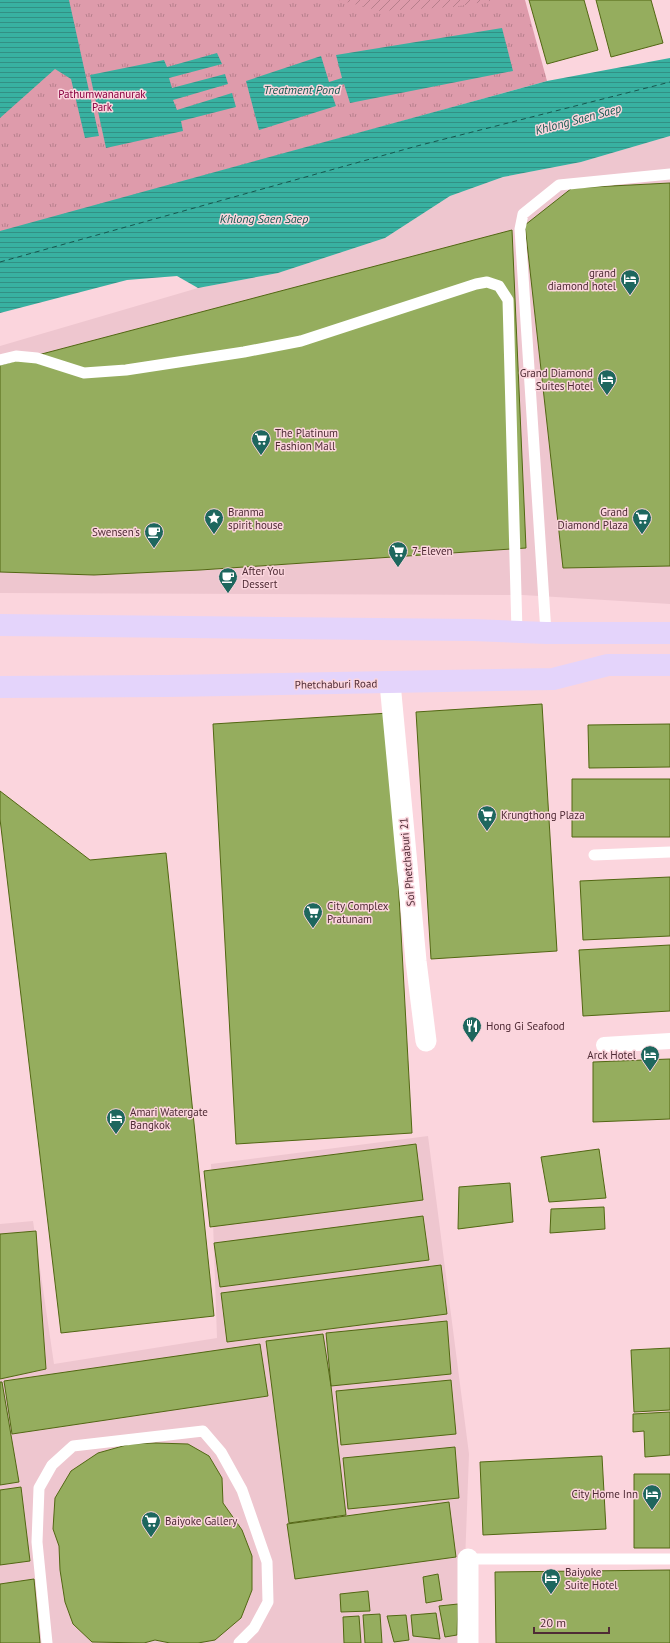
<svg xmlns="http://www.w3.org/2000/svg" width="670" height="1643" font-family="'PT Sans',sans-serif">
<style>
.built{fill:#eec6cf}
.park{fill:url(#park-tufts)}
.garden{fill:url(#garden-furrows)}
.water{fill:url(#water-rules)}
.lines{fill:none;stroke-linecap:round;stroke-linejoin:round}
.ferry{stroke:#15574f;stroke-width:1;stroke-dasharray:5 4;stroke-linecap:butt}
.building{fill:#95ad5e;stroke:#526713}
.service{stroke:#fff;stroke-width:11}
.pedestrian{stroke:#fff;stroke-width:16}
.minor{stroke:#fff;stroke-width:21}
.primary{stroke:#e4d4fb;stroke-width:22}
.labels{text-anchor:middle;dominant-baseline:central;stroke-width:3;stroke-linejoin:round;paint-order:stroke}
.park-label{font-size:11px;fill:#880040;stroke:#fbd5dd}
.poi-label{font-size:11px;fill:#4f2b35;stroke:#fbd5dd;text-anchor:start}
.street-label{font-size:11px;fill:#4f2b35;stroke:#fbd5dd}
.water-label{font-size:12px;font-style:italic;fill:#15574f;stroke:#fbd5dd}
</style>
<defs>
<pattern id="park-tufts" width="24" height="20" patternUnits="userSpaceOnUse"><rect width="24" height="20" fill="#de9bab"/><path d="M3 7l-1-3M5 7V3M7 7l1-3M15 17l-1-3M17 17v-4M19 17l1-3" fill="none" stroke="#b67f8c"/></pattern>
<pattern id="garden-furrows" width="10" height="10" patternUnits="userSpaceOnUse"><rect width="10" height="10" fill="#de9bab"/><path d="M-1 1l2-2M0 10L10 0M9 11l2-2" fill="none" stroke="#b67f8c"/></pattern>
<pattern id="water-rules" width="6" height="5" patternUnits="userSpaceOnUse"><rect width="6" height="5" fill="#38b1a1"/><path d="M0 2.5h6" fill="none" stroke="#329084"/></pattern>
</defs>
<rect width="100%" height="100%" fill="#fbd5dd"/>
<path class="built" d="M670 136V604L523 595 0 593V346L198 288 278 273 385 238 450 196 503 177 581 162Z
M428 1136 469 1454 462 1643H0V1224L33 1221 54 1364 217 1338 211 1164Z"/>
<path class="park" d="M0 0H525L547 81 0 232Z"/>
<path class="garden" d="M339 0H495L453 7 380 11Z"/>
<path class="water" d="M0 0H69L99 136 85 138 71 79 55 69 0 118Z
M502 28 513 71 350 103 344 84 330 89 336 106 259 130 246 81 321 56 329 82 342 78 336 55Z
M217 53 222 64 169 78 172 88 225 74 228 84 173 100 177 110 232 93 236 107 181 121 183 131 106 148 90 75 164 60 167 67Z
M670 58V136L581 162 503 177 450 196 385 238 278 273 198 288 177 276 127 280 0 313V231L547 81Z"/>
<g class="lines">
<path class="ferry" d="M0 262 417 146 670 82"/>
</g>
<path class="building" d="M529 0H584L598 50 547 64Z
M596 0H651L663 43 611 57Z
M670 183V566L563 568 525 225 572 188Z
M512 230 526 548 200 570 94 575 0 572V365Z
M542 704 557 951 431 959 416 712Z
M389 713 412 1133 236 1144 213 724Z
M670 724V767L589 768 588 725Z
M572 779H670V837H572Z
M0 791 90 860 166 853 214 1316 61 1333 0 819Z
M670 877V936L583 940 580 881Z
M670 945V1011L583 1016 579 950Z
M670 1059V1119L593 1122V1062Z
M416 1144 423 1200 210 1227 204 1171Z
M599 1149 606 1198 549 1202 541 1157Z
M510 1183 513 1222 458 1229 459 1187Z
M604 1207 605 1229 550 1233 551 1209Z
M423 1216 429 1260 220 1287 214 1243Z
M36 1231 46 1369 0 1379V1234Z
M441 1265 447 1314 227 1342 221 1293Z
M447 1321 451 1374 331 1386 326 1333Z
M323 1334 331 1386 346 1515 289 1523 266 1341Z
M260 1344 268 1396 12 1434 4 1381Z
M670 1348V1410L634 1412 631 1350Z
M451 1380 456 1434 341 1445 336 1391Z
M0 1382H2L19 1482 0 1485Z
M670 1412V1455L645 1457 644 1431 633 1432V1414Z
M156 1443 188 1444 209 1456 222 1478 223 1503 242 1530 252 1556V1590L241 1618 215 1640 198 1643H170L155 1640 144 1643 92 1642 73 1624 65 1602 60 1570 59 1546 53 1529 55 1498 71 1471 98 1453 130 1444Z
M455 1447 459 1498 348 1509 343 1458Z
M602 1456 606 1529 483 1535 480 1462Z
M634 1474H670V1548H634Z
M21 1487 30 1561 0 1565V1490Z
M449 1502 456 1557 295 1579 287 1524Z
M670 1570V1643H496L495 1572Z
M438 1574 442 1600 426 1603 423 1577Z
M34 1579 40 1643H0V1584Z
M368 1591 370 1611 341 1612 340 1594Z
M458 1604 457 1635 445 1637 439 1606Z
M436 1613 440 1639 413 1636 411 1615Z
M380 1614 382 1643H365L363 1615Z
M406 1615 409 1640 394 1642 387 1616Z
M359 1616 361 1643H344L343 1617Z"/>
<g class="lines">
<path class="service" d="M0 360 16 356 37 358 84 373 126 370 244 352 301 341 476 284 487 282 499 286 508 300 517 632
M546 633 520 229 523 214 559 185 670 174
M594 855 670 852
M468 1559H670
M47 1643 37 1542 39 1488 52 1465 73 1446 203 1431 221 1452 242 1490 267 1562 268 1602 254 1628 239 1643"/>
<path class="pedestrian" d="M604 1045 670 1041"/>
<path class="minor" d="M390 683 416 961 426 1041
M468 1559V1643"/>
<path class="primary" d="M0 625 473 630 546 633H670
M0 687 167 686 553 679 608 665H670"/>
</g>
<defs>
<symbol id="hotel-pin" viewBox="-11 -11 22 30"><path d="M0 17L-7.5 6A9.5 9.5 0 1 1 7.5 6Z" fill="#1e675e" stroke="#fbd5dd"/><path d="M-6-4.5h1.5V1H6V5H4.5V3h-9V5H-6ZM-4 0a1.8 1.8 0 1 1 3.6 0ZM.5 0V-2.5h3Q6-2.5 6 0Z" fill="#fff"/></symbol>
<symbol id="supermarket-pin" viewBox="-11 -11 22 30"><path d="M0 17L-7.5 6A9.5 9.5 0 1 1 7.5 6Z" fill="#1e675e" stroke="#fbd5dd"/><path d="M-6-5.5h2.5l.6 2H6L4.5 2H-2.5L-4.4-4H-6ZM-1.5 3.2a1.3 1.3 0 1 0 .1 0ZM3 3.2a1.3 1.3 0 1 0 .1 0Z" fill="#fff"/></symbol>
<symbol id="sight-pin" viewBox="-11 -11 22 30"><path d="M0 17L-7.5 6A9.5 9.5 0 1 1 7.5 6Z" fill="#1e675e" stroke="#fbd5dd"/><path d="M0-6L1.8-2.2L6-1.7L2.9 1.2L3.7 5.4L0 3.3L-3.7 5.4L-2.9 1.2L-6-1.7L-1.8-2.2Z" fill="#fff"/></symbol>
<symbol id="cafe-pin" viewBox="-11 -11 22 30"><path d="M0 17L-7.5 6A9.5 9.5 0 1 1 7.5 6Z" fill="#1e675e" stroke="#fbd5dd"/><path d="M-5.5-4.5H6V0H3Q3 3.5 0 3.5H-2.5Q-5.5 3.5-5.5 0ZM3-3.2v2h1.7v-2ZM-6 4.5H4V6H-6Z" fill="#fff"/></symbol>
<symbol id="restaurant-pin" viewBox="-11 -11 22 30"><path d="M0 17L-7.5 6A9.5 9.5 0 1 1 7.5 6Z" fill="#1e675e" stroke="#fbd5dd"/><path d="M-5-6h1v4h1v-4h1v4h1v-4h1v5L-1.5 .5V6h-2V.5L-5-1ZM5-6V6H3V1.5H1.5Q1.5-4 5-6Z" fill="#fff"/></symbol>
</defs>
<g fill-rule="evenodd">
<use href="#hotel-pin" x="619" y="268" width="22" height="30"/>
<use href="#hotel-pin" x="596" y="368" width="22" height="30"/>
<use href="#supermarket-pin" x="250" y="428" width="22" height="30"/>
<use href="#sight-pin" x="203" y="507" width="22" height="30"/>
<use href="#supermarket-pin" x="631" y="507" width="22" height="30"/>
<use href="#cafe-pin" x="143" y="521" width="22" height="30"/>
<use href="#supermarket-pin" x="387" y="540" width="22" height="30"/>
<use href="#cafe-pin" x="217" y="566" width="22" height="30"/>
<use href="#supermarket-pin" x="476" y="804" width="22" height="30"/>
<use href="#supermarket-pin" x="302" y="901" width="22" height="30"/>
<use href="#restaurant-pin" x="461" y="1015" width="22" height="30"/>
<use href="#hotel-pin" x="639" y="1044" width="22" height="30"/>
<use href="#hotel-pin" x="105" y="1107" width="22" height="30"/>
<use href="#hotel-pin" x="641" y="1483" width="22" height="30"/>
<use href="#supermarket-pin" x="140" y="1510" width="22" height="30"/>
<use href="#hotel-pin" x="540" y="1567" width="22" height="30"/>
</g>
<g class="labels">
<g class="park-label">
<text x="102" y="94">Pathumwananurak<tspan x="102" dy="13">Park</tspan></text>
</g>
<g class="poi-label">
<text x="616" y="273" text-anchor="end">grand<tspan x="616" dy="13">diamond hotel</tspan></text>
<text x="593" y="373" text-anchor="end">Grand Diamond<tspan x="593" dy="13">Suites Hotel</tspan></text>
<text x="275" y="433">The Platinum<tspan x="275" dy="13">Fashion Mall</tspan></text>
<text x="228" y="512">Branma<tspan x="228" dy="13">spirit house</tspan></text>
<text x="628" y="512" text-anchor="end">Grand<tspan x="628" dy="13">Diamond Plaza</tspan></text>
<text x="140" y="532" text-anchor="end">Swensen's</text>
<text x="412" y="551">7-Eleven</text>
<text x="242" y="571">After You<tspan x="242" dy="13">Dessert</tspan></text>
<text x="501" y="815">Krungthong Plaza</text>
<text x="327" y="906">City Complex<tspan x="327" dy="13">Pratunam</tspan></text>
<text x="486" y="1026">Hong Gi Seafood</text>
<text x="636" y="1055" text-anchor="end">Arck Hotel</text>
<text x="130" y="1112">Amari Watergate<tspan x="130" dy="13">Bangkok</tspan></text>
<text x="638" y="1494" text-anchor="end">City Home Inn</text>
<text x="165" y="1521">Baiyoke Gallery</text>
<text x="565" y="1572">Baiyoke<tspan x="565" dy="13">Suite Hotel</tspan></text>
</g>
<g class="street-label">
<text transform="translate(336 684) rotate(-1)">Phetchaburi Road</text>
<text transform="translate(407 862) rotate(-95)">Soi Phetchaburi 21</text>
</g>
<g class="water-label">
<text x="302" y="89">Treatment Pond</text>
<text transform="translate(578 119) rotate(-15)">Khlong Saen Saep</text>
<text x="264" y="218">Khlong Saen Saep</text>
</g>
</g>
<path d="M534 1627v6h75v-6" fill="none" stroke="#4f2b35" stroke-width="2"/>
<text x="540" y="1627" font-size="12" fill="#4f2b35" stroke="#fbd5dd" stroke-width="3" paint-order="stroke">20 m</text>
</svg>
